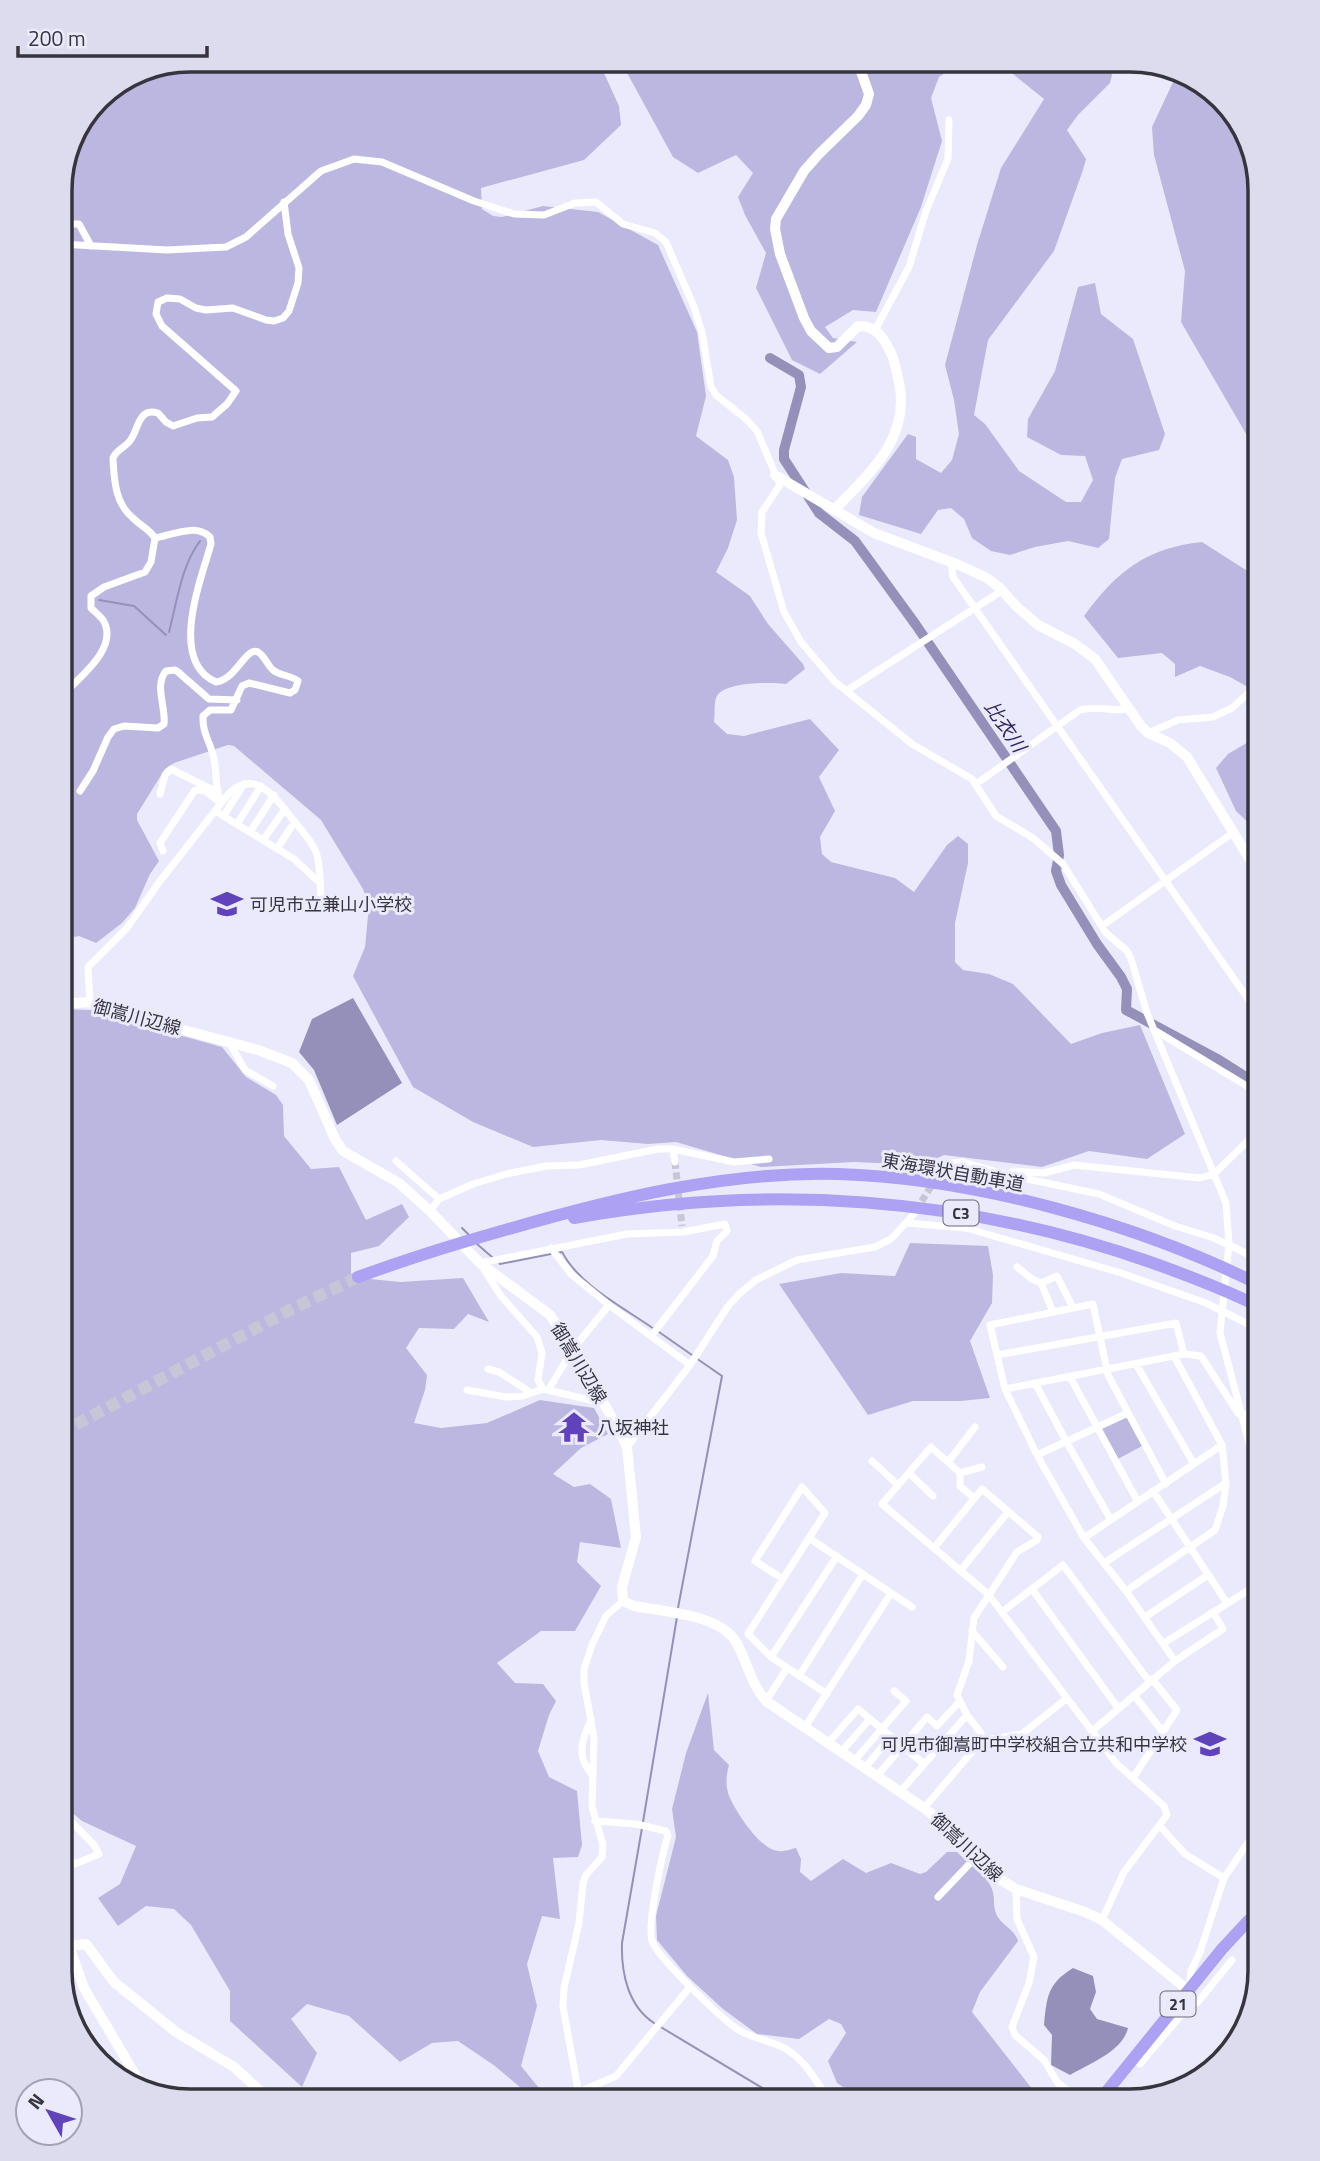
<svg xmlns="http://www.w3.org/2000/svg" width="1320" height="2161" font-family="'Titillium Web','Noto Sans JP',sans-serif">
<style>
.green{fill:#bbb7e0}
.water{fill:#9490ba}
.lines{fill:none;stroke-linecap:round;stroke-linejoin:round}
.stream{stroke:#9490ba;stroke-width:2}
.river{stroke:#9490ba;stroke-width:10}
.street-tunnel{stroke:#c7c6d7;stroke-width:7;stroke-dasharray:7 3.5;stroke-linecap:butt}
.highway-tunnel{stroke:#c7c6d7;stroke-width:12;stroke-dasharray:12 6;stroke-linecap:butt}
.street{stroke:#fff;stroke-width:7}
.secondary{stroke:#fff;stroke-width:10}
.highway{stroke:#aca1f3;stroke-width:12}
.labels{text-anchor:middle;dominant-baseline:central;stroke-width:6;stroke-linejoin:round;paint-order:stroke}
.shield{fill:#ebeafd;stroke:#6c6b77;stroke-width:2}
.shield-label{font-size:16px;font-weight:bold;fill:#36353e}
.poi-label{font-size:18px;fill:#36353e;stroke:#ebeafd;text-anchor:start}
.street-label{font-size:18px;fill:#36353e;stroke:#ebeafd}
.water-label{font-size:19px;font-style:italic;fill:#32275c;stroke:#ebeafd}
.rim{fill:none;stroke:#36353e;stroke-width:3.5}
</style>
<rect width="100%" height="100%" fill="#ebeafd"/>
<path class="green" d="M189 60H598L619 106 621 125 584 160 481 188 482 209 493 216 502 217 543 206 598 212 658 245 697 332 706 396 696 436 728 460 734 477 737 520 728 548 716 572 750 596 768 624 803 664 805 669 786 684C771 682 722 681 716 698 714 705 715 715 714 722L727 734 744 736 810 719 839 750 819 777 835 811 820 837 822 854 831 862 895 878 914 892 947 845 958 836 968 844V863L955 923V962L963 970 989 974 1013 984 1071 1044 1102 1033 1140 1025 1185 1134 1147 1159 1089 1151 1042 1167 944 1155 923 1165 854 1162 761 1167 676 1142 648 1144 601 1140 533 1147 473 1122 413 1087 353 976 365 947 369 905 363 889 321 820 234 746 228 745 174 763 165 769 137 814V820L159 861 150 874 135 908 122 923 96 943 79 936 75 937 60 928V181L98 97 140 69Z
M620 60H964L939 77 931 98 942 141 921 207 876 312 853 310 825 327 833 338 857 342 820 374 792 360 756 288 766 253 745 215 738 197 753 173 736 155 698 173 673 157Z
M988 60H1087L1114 67 1110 83 1078 115 1067 130 1086 159 1083 170 1054 251 988 340 974 415 985 424 1019 471 1066 502H1081L1093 480 1085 456 1061 455 1027 437 1028 419 1055 371 1078 287 1095 283 1101 314 1133 339 1165 434 1159 450 1122 459 1115 478 1109 539 1098 548 1068 541 1035 547 1010 555 991 551 972 538 964 519 951 508 938 510 921 534 859 515 862 497 908 434 916 437V459L941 473 952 460 959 434 954 400 945 365 977 245 1001 168 1044 99 1008 70Z
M1173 71 1203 82 1247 132 1260 189V458L1181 322 1185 271 1154 155 1152 127 1174 80Z
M1202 542 1260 579V694L1230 677 1200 666 1175 677V664L1162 653 1118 658 1084 616C1117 571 1146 548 1202 542Z
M1260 735V834L1236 811 1216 768 1228 754Z
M60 1009 90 1010 222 1047 246 1077 276 1095 283 1105 284 1136 311 1169 339 1167 366 1220 402 1204 409 1217 379 1246 351 1253V1277L400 1282 463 1278 489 1322 468 1314 454 1329 419 1328 406 1348 427 1375 425 1390 414 1423 441 1428 487 1423 540 1400 594 1408 608 1434 581 1448 553 1474 574 1487 590 1484 611 1499 621 1548 580 1542 577 1562 601 1586 575 1631H541L497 1663 515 1683 543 1684 556 1701 549 1715 538 1751 549 1777 577 1791 582 1845 578 1857 553 1858 560 1919 542 1916 527 1964 537 2006 521 2066 539 2088 528 2094 495 2066 458 2041 432 2043 400 2062 349 2016 307 2004 291 2019 317 2053 302 2087 230 2021V1991L191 1925 174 1909 146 1906 118 1926 98 1898 120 1884 136 1846 82 1821 60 1802Z
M910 1243 988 1246 993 1275 992 1303 970 1341 990 1398 961 1401H913L868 1415 779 1284 841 1273 895 1276Z
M1128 1415 1144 1445 1116 1460 1099 1427Z
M708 1693 714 1750 729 1765C726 1776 725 1787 730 1798 737 1813 761 1851 779 1851 784 1852 791 1849 796 1848L801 1859 800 1872 811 1881 843 1859 866 1873 891 1863 920 1874 926 1872 947 1852H957C967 1862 987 1875 992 1889 996 1900 991 1908 1000 1920 1007 1928 1015 1931 1018 1941L980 1992 972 2012 1040 2099 1039 2101H864L837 2083 828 2061 846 2033 841 2024 829 2019 799 2039 757 2034 723 2009 687 1976 657 1940 656 1916 676 1837 672 1809 686 1753Z"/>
<path class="water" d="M353 998 402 1083 337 1125 314 1070 299 1052 312 1019Z
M1073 1968 1093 1976 1096 1992 1090 2009 1097 2019 1128 2028C1123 2051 1089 2064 1070 2075L1051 2065 1052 2035 1044 2025C1047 1997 1047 1984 1073 1968Z"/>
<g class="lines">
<path class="stream" d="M99 600 134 606 166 635
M169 632C177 602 181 566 200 541
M462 1228 469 1235
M477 1244 492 1257
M557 1253 562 1252C580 1286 623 1307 654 1329
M499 1262 500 1264 551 1254
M659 1332 692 1355
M678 1608 722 1376 696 1358
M643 1822 677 1617
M642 1828 622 1943C621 1973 628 2006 654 2023
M659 2026 784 2101"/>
<path class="river" d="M770 358 799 375 801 387 784 450V459L819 513 855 541 916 625 1056 831 1059 855 1056 871 1061 885 1097 944 1121 977 1127 989 1126 1010 1219 1060 1260 1086"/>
<path class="street-tunnel" d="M675 1162 682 1226
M916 1210 934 1182"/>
<path class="highway-tunnel" d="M60 1433 288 1311 358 1277"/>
<path class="street" d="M60 224H79L91 246
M60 244 167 250 226 247 246 237 321 171 354 159 382 162 474 201 514 214 544 215 575 203 596 202 623 224 655 233 666 242 694 307 702 332 711 387 716 395 747 420 757 431 780 485 762 512 761 533 784 612 801 642 834 681 912 744 972 779 996 816 1033 838 1063 864 1106 933 1127 951 1131 959 1147 1013 1226 1203 1229 1244 1220 1333 1260 1484
M875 330 909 267 926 211 948 159 949 120
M155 538C149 529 141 526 134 519 115 504 114 480 113 458 117 449 123 449 129 442 139 431 137 407 158 413L166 422 173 426 197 418 212 417 227 404 236 391 162 326 156 314 158 302 167 298 180 299 196 308 206 310 233 308 266 320 274 321 283 318 289 311 298 283 299 268 288 234 284 202
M155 538C172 535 196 523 210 537L211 544C201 580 168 661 216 682 236 680 246 646 258 652 265 656 267 665 273 670 280 676 291 675 298 681L295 690 290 693 249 683 242 686 231 710H210L203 716C202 733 211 743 214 759 217 774 215 788 221 803
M951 562 953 577 1260 1016
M846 691 1003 590
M60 698C74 681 121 649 103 620 100 616 95 612 91 608V596L104 587 145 572 151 562 155 538
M1148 733 1178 720 1213 717 1232 708 1260 682
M976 784 1080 710C1097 705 1112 712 1128 709
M80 791 93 771 108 737 114 729 124 726 158 728 164 724C166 707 154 685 166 671L175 670 178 672 209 699 237 700
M160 794 165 775 171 769 217 792
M215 811 294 859 319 882
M224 815 244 784
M237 824 261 786
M250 832 274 795
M263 840 285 809
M277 849 291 827
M163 851 160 843 195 790 205 791 221 803
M1102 926 1234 832
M90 1002 88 967 127 928 160 881 230 792C257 768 278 801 294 821 301 830 311 840 316 852 321 866 320 886 321 901
M1156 1031 1260 1094
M229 1042 245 1070 273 1086
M1246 1143 1260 1154
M673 1149 675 1162
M396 1161 439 1199
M1009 1174 1013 1171 1044 1173 1074 1165 1200 1178 1214 1174 1260 1129
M939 1175 952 1163 963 1162 1008 1175 1099 1194 1175 1226 1214 1238 1260 1260
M430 1211 439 1199 473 1184 506 1174 546 1166 579 1165 658 1149H673L734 1162 769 1159
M907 1223 966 1228 1118 1272 1206 1303 1260 1330
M551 1248 571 1274 609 1305 690 1365
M1017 1267 1032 1279 1041 1283 1057 1276 1073 1308
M1041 1283 1053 1312
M997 1355 1176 1323 1184 1354
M1136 1364 1194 1464
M488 1369 499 1372 530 1392
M1070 1377 1138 1502
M1035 1383 1066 1441 1111 1520
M549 1389 573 1349 609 1305
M1005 1389 1184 1354 1201 1356 1238 1413 1243 1417
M467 1390 506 1397 523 1396 543 1389
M603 1403 543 1389 538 1380 542 1353 537 1337 501 1296 480 1263 627 1234 683 1232 725 1224 727 1231 717 1241 713 1256 652 1335
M1244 1418 1260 1398
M627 1447 690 1365 728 1306 739 1294 756 1280 797 1260 875 1247 891 1239 914 1214
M1037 1455 1128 1413
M872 1461 898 1485
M948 1462 975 1427
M909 1473 933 1496
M960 1473 982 1467
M1153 1491 1227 1603
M974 1498 960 1486V1473L931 1447 882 1504 988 1594 1117 1764 1164 1806 1167 1815 1124 1872 1102 1920
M1084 1538 1222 1445
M1104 1563 1226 1483
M960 1571 1008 1512
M783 1579 755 1561 802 1487 825 1513 809 1538
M1032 1589 1118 1708
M1126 1591 1215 1530 1223 1506 1226 1483 1222 1445 1174 1356
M891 1593 912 1607
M1002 1612 1063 1565 1149 1681
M1145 1617 1208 1575
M972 1631 1003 1667
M1164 1643 1260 1583
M771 1657 837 1556
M1175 1661 1223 1629 1213 1612
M799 1676 863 1574
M1134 1695 1163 1732
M766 1701 787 1668
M591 1720C581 1741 576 1757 593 1776
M805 1727 891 1593 809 1538 748 1634 771 1657 827 1694
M1091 1732 1175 1661 1126 1591 1084 1538 1037 1455 1005 1389 990 1325 1093 1304 1108 1375 1166 1484
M978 1741 1022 1734 1066 1699
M828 1743 858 1709 924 1764
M841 1752 870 1719
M854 1761 906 1701 894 1691
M865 1768 891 1736
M877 1776 927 1717 937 1726 960 1701
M1133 1778 1177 1710 1152 1679
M900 1792 967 1715
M924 1808 977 1746 981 1733 967 1715 957 1695 969 1661 974 1618 1017 1552 1037 1540 1038 1537 982 1489 934 1548
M595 1821 636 1824 666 1831 668 1836C662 1853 647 1925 652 1941 658 1958 720 2017 737 2029 752 2039 771 2040 786 2049 806 2061 817 2083 830 2101
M1160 1826 1185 1854 1224 1878
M60 1850 75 1864 99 1854 94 1845 60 1810
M1016 1889 1017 1919 1034 1957 1029 1983 1012 2027 1015 2035 1044 2060 1057 2082 1081 2101
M938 1897 976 1857
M1189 1989 1191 1971 1200 1952 1224 1878 1260 1825
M1140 2064 1188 2007 1198 2002 1232 1960
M579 2092 616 2076 690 1987
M580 2101 563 2007 564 1988 579 1923 583 1883 586 1875 602 1857 603 1845 592 1806 594 1738 584 1683V1669L592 1645 606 1616 623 1601"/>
<path class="secondary" d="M775 475 874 533 959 565 987 578 1000 588 1016 606 1038 625 1075 644 1095 659 1141 726 1148 733 1170 743 1187 757 1260 876
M834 510C869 474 911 438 899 382 896 371 895 360 890 351 883 337 875 325 858 326L837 347 829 348 811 331 804 318 780 254 775 229 776 219 804 171 819 154 858 116 866 105 869 94 857 60
M60 1004 90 1002 128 1015 258 1050 292 1063 309 1080 335 1139 343 1151 399 1183 430 1211 480 1263 549 1314 564 1334 618 1428 627 1447 636 1537 622 1587 623 1601 634 1606C664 1612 722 1614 737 1644 748 1664 751 1684 766 1701L924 1808 953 1831 998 1878 1016 1889 1085 1912 1102 1920 1189 1991
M60 1932 69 1946 84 1988 143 2088
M69 1946 86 1944 114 1982 176 2032 234 2067 271 2101
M1110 2088 1127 2101"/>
<path class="highway" d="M574 1218C768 1183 967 1197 1153 1263 1189 1276 1226 1290 1260 1307
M358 1277C407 1259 455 1244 505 1230 613 1199 724 1171 838 1174 975 1178 1138 1224 1260 1285
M1099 2101 1222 1949 1248 1921 1260 1911"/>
</g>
<defs>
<symbol id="school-bare" viewBox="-9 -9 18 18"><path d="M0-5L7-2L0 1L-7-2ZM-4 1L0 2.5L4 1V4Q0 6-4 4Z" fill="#6042ba" stroke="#ebeafd" stroke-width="2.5" paint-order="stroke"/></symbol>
<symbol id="temple-bare" viewBox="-9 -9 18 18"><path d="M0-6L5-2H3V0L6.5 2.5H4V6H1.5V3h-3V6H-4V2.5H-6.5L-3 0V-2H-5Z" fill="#6042ba" stroke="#ebeafd" stroke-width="2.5" paint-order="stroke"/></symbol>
</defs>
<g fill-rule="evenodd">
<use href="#school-bare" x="205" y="882" width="44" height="44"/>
<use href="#temple-bare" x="552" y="1405" width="44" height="44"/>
<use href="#school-bare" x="1188" y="1722" width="44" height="44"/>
</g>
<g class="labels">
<g class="shield">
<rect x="943.5" y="1200.5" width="35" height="25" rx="5"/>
<rect x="1160.5" y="1991.5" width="35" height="25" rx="5"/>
</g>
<g class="shield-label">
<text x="961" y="1213">C3</text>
<text x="1178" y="2004">21</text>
</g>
<g class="poi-label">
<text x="250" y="904">可児市立兼山小学校</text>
<text x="597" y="1427">八坂神社</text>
<text x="1187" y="1744" text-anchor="end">可児市御嵩町中学校組合立共和中学校</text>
</g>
<g class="street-label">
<text transform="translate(137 1017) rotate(15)">御嵩川辺線</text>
<text transform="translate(953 1172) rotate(10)">東海環状自動車道</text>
<text transform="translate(579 1363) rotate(59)">御嵩川辺線</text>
<text transform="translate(967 1847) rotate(43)">御嵩川辺線</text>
</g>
<g class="water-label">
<text transform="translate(1006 726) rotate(56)">比衣川</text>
</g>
</g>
<path d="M0 0H1320V2161H0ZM190 72H1130A118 118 0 0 1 1248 190V1971A118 118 0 0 1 1130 2089H190A118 118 0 0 1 72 1971V190A118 118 0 0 1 190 72Z" fill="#dddcee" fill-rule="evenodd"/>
<path class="rim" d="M190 72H1130A118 118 0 0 1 1248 190V1971A118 118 0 0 1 1130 2089H190A118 118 0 0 1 72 1971V190A118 118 0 0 1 190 72Z"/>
<g transform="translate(49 2112) rotate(309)"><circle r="33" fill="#ebeafd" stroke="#a3a2b1" stroke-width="2"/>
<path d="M0-5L12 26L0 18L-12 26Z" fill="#6042ba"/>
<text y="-10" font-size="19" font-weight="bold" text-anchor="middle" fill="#36353e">N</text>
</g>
<path d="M18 46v10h189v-10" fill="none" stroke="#36353e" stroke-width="3.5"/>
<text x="28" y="46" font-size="21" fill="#36353e" stroke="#ebeafd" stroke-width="5" paint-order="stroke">200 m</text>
</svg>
